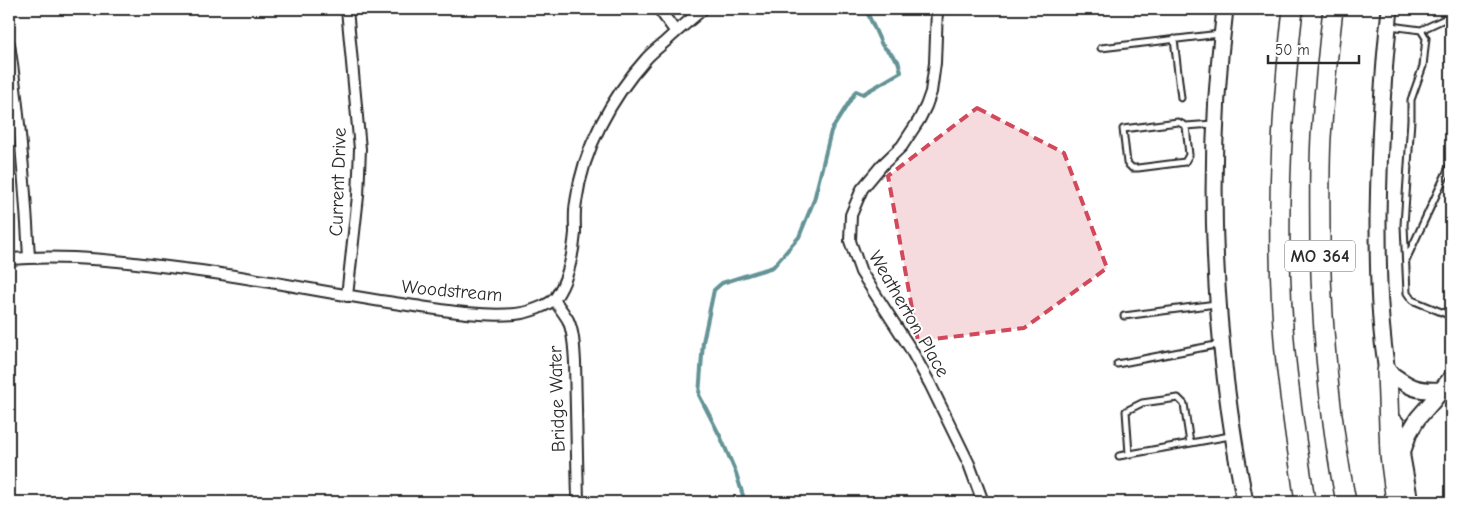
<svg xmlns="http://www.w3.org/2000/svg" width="1460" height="511" font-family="'Comic Neue',sans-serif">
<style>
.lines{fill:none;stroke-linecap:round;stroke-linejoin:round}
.stream{stroke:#639396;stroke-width:4}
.lane-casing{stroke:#2b2b2b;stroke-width:9}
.street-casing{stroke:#2b2b2b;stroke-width:14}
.secondary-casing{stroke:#2b2b2b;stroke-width:19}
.highway-casing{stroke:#2b2b2b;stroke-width:22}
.lane{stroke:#fff;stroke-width:5}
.street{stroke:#fff;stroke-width:10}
.secondary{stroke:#fff;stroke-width:15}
.highway{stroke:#fff;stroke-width:19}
.marked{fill:#d1495b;fill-opacity:0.2;stroke:#d1495b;stroke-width:4;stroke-dasharray:10 6;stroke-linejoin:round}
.labels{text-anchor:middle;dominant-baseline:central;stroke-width:4;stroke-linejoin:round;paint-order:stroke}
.shield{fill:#fff;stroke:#6b6b6b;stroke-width:1}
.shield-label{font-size:18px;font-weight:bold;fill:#2b2b2b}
.street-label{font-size:19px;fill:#2b2b2b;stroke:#fff}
</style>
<rect width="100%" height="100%" fill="#fff"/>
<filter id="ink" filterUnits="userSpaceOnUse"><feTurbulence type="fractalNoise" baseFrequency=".02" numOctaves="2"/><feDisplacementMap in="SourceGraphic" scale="10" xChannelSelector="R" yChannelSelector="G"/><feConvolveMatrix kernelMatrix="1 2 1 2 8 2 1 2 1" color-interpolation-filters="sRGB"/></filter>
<g filter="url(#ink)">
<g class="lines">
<path class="stream" d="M745 502 736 473 721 438 699 395 703 342 714 290 722 283 773 267 799 237 814 200 831 131 856 91 863 94 901 72 898 61 882 45 867 12 868 9"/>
<defs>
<path id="lane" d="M1390 26 1421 30 1426 38 1423 66 1411 100V120L1404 225 1407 293 1412 300 1451 316
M1421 30 1451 16
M1174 39 1181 98
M1101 48 1220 34
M1186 126 1189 155 1185 162 1138 168H1132L1127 163 1123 129 1178 122 1186 126 1213 124
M1406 260 1451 163
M1124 316 1216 304
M1117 364 1221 344
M1129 454 1126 411 1142 403 1178 398 1184 404 1190 443
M1119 456 1230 436"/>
<path id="street" d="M347 9 360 149 358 196 347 296
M659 9 676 32
M937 9 935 63 931 92 926 106 919 120 902 146 882 165 862 189 851 215 850 241 861 272 910 348 930 384 969 464 983 502
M9 44C20 114 25 186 29 257
M9 259C70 254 131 262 192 270 264 279 336 295 408 305 443 310 480 317 515 314 527 313 549 306 556 297 569 278 573 255 575 233 575 223 574 212 576 202 583 149 611 98 646 59 652 52 659 47 666 41 678 30 690 20 703 9
M554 299C558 306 564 313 568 320 574 333 574 348 575 362L578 502"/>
<path id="secondary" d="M1225 9C1205 171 1213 342 1245 502
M1387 371C1409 387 1416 392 1443 390
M1389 383C1379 329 1378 273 1378 219 1379 148 1382 79 1390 9
M1396 423 1410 502
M1402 453 1409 433 1418 418 1432 402 1451 378"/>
<path id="highway" d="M1293 9C1280 123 1275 238 1285 352 1290 403 1298 452 1305 502
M1333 9C1328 51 1324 94 1321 137 1319 172 1320 208 1320 243 1322 329 1329 417 1346 502
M1387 371 1390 455 1396 502"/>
</defs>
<use href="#lane" class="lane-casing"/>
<use href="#street" class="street-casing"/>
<use href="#secondary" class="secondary-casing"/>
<use href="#highway" class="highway-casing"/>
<use href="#lane" class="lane"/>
<use href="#street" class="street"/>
<use href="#secondary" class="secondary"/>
<use href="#highway" class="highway"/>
</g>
</g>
<path class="marked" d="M977 108 1064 153 1107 268 1024 328 918 341 888 176Z"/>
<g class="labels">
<rect class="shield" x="1285" y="240.5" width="70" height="31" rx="4"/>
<g class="shield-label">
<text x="1320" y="256">MO 364</text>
</g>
<g class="street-label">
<text transform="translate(338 182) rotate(-88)">Current Drive</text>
<text transform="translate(452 291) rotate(5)">Woodstream</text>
<text transform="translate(909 314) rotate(60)">Weatherton Place</text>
<text transform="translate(557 399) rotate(-92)">Bridge Water</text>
</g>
</g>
<rect width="1460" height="511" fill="none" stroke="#fff" stroke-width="30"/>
<rect x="15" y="15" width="1430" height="481" fill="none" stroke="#2b2b2b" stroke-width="2" filter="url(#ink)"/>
<path d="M1268 55v8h91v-8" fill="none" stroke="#2b2b2b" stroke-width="2.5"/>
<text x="1275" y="55" font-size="15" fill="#2b2b2b" stroke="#ffffff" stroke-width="4" paint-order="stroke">50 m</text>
</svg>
